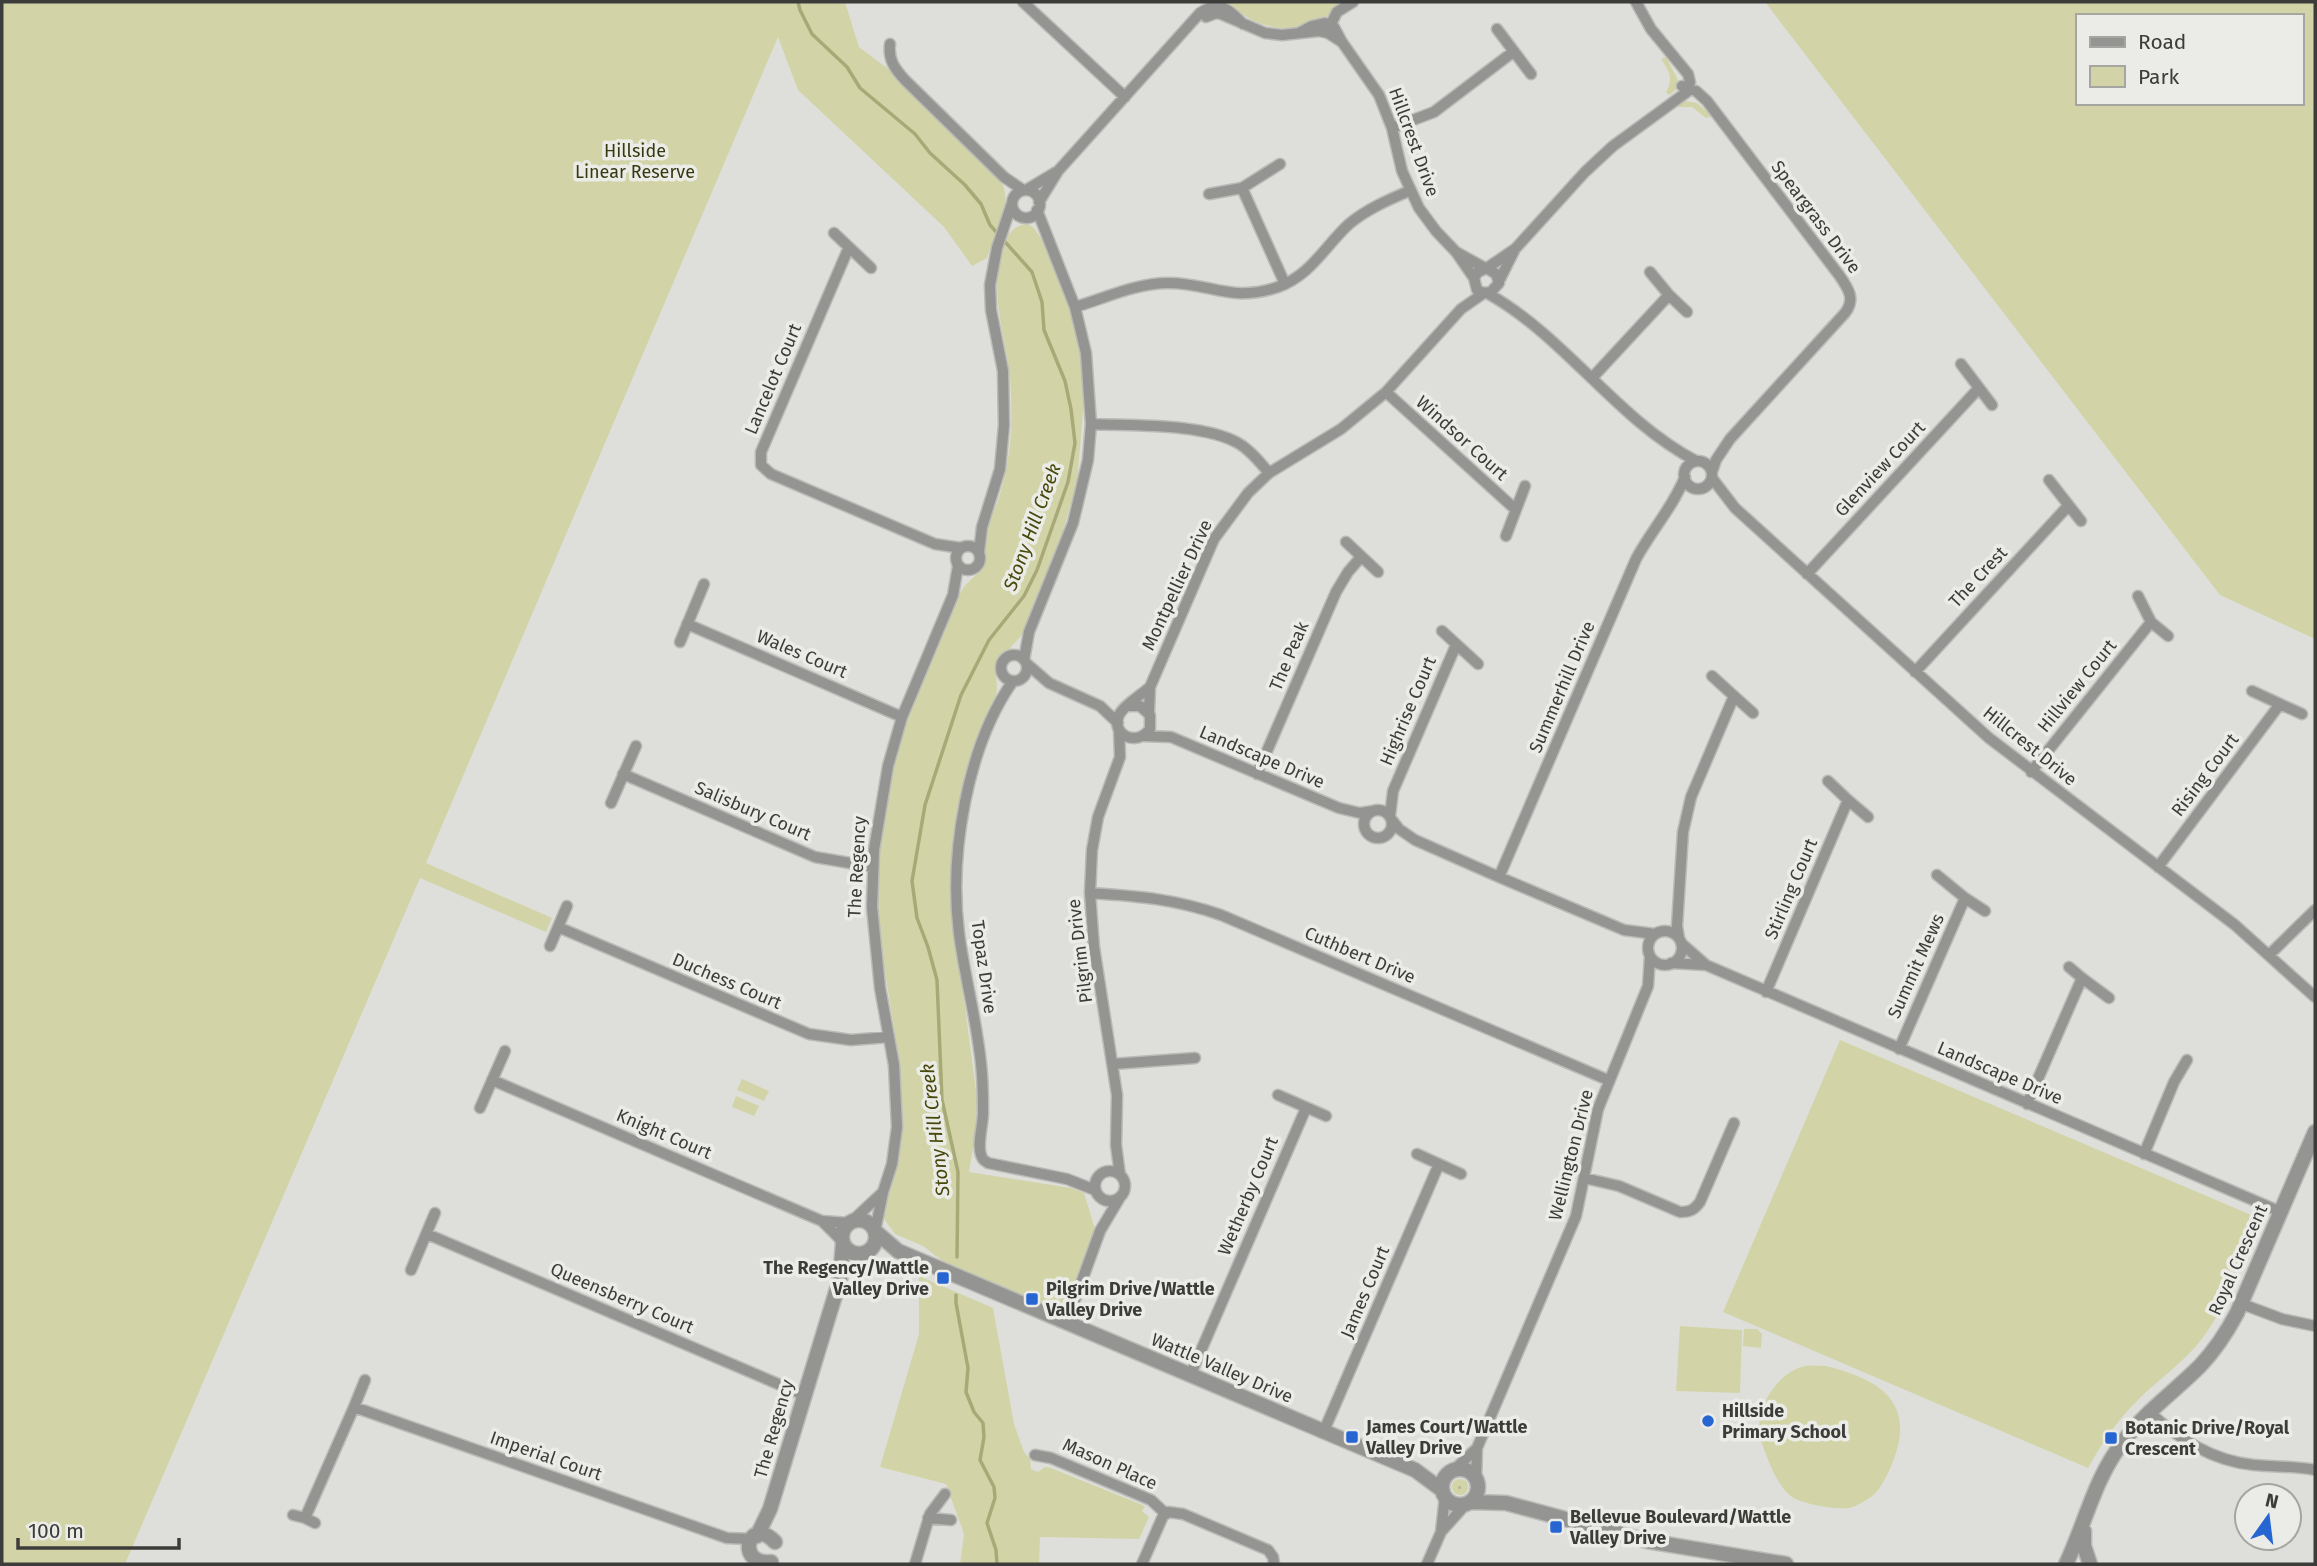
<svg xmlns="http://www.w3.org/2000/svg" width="2317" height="1566" font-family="'Fira Sans',sans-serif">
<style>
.green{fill:#d2d4a8;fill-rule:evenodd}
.garden{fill:url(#garden-dots)}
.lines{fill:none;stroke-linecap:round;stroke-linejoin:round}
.stream{stroke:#a7aa77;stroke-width:3.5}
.minor-casing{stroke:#babbb7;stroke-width:13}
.tertiary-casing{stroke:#babbb7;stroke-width:17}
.minor{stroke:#949492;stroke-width:10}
.tertiary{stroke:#949492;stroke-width:14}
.poi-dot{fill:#2665d2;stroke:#ebece7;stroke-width:2.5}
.labels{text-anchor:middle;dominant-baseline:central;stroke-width:7;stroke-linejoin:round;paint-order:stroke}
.street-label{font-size:18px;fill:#3c3c3a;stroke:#ebece7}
.park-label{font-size:18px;fill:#37380f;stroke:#ebece7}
.poi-label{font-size:18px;font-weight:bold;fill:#3c3c3a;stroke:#ebece7;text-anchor:start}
.water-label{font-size:19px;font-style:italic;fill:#47480a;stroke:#ebece7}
</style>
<defs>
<pattern id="garden-dots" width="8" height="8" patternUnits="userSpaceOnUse" patternTransform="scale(1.75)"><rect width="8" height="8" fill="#d2d4a8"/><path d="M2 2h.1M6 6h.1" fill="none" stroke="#b5b791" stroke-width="1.8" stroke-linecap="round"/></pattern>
</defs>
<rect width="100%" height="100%" fill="#dedfda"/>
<path class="green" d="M2 2H845L859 47 887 68 1001 180C1014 207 995 232 987 258L972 266 944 227 798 90 778 37 426 863 552 918 546 932 420 878 125 1564H2Z
M1226 2H1345C1306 38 1265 36 1226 2Z
M1765 2H2315V639L2220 595ZM2077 16H2301V103H2077Z
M1666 57 1678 80 1676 90 1669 95 1666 92C1674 78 1669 71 1661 59Z
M1684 101 1697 103 1712 116 1706 118 1692 107H1676Z
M1028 224 1034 228 1048 249 1068 298 1078 335 1085 388 1077 483 1059 544 1037 601 1021 636 996 664 997 692 969 768 952 875V908L977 1098 976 1129 969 1172 1071 1188 1084 1193 1095 1229 1069 1303 1062 1310 1050 1312 954 1270 923 1246 895 1234 882 1216C891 1187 901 1159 902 1129 905 1034 868 941 879 845 888 762 918 686 952 610 956 602 959 594 964 587 970 579 982 572 985 563 987 555 983 546 985 537 988 523 995 510 999 497 1006 475 1010 452 1011 430 1012 412 1011 395 1010 377 1005 332 988 292 1003 247 1007 235 1014 224 1028 224Z
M1840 1040 2256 1217 2258 1224C2241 1265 2226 1309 2198 1344 2179 1366 2155 1382 2135 1403 2116 1422 2101 1445 2088 1468L1723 1312Z
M742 1079 769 1091 764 1101 737 1090Z
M736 1096 759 1106 754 1116 732 1107Z
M919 1276 993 1308 1014 1424 1024 1452 1030 1459 1031 1469 1038 1472 1045 1467 1051 1468 1145 1506 1142 1511 1149 1517 1139 1539 1040 1537 1039 1564H960L964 1534 946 1484 880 1467 919 1334Z
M1680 1326 1742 1330 1740 1393 1676 1391Z
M1744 1329H1757L1762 1334 1761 1348 1743 1346Z
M1826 1366C1881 1380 1917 1402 1892 1464 1887 1476 1879 1493 1868 1499 1863 1502 1855 1507 1849 1508 1837 1510 1802 1504 1792 1497 1783 1491 1775 1476 1771 1467 1766 1454 1759 1440 1759 1426 1759 1403 1780 1371 1805 1366 1811 1365 1819 1366 1826 1366Z"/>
<path class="garden" d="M1452 1487a8 8 0 1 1 16 0a8 8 0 1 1-16 0Z"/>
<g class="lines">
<path class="stream" d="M798 2 800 10 812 34 847 67 860 88 915 134 930 153 965 185 981 204 990 225 1032 272 1042 302 1044 330 1065 381 1071 409 1075 443 1068 482 1037 570 1024 596 989 640 961 695 925 805 912 881 917 918 928 947 937 980 942 1100 958 1172 957 1257
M956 1295V1303L968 1368 966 1392 974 1412 983 1423 984 1437 980 1460 994 1487 995 1498 987 1523 996 1550 997 1564"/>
<defs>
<path id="minor" d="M1023 2 1125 97
M1206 17 1216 13 1221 14 1265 33 1282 35 1319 31 1328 33 1342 42
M1497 29 1531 74
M1328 30 1337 12 1353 2
M1299 33 1312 26 1325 23 1334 27 1342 42 1379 95 1392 128 1402 171 1419 208 1436 231 1456 252 1474 278 1477 290 1484 293 1491 292 1499 283 1496 274 1487 268 1478 272 1474 278
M890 44C888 60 895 69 905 80L1004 177 1023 190
M1682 86 1696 91 1707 101 1839 275C1848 288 1856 299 1845 313L1730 439 1716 460 1712 472
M1392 128 1434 112 1513 52
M1242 188 1285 284
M1026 190 1056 172
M1012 204a14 14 0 1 1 28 0a14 14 0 1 1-28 0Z
M1209 194 1242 188 1280 164
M1039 202 1058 171 1200 13C1219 0 1229 9 1243 24
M834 233 871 268
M849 247 761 452V465L771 474 935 544 961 548
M1456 252 1485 268
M1487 268 1515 249 1585 172 1613 146 1687 92 1690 82 1688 74 1651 29 1636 2
M1499 281 1514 251
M1487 293C1566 337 1616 419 1696 461
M1669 295 1687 312
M1075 307C1105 298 1137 283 1168 283 1211 283 1231 303 1278 287 1311 275 1325 246 1349 224 1367 209 1388 200 1409 191
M1961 364 1992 405
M1592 378 1669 295 1650 272
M1386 392 1515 509
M1091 424C1132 426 1203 423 1238 443 1250 450 1260 462 1269 473
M1684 475a14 14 0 1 1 28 0a14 14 0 1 1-28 0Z
M1712 478 1735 508 1989 738 2235 925 2315 997
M2049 480 2081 521
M1506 536 1525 486
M1346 542 1378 572
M956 558a12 12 0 1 1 24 0a12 12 0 1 1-24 0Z
M979 552 982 527 1000 469 1004 425 1003 371 991 310 990 285 997 248 1012 203
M1807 574 1979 388
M2151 622 2168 636
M687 624 902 717
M1442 631 1478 664
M680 642 704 584
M1001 668a13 13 0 1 1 26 0a13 13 0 1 1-26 0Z
M1024 660 1029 632 1073 523 1088 460 1091 424 1086 353 1075 307 1037 210
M1026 663 1049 683 1100 706 1118 723
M1915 672 2068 506
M1013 681C967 746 949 855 959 933 965 980 979 1028 982 1075 983 1088 983 1101 983 1113 983 1125 977 1144 981 1155 983 1161 984 1160 988 1163L1067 1179 1095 1190
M1734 696 1753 713
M2280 704 2302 714
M1129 706H1140L1150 715V729C1136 748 1110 734 1119 715 1124 705 1141 695 1150 687
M1149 712 1150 687 1214 539 1248 493 1269 473 1341 429 1386 392 1461 309 1484 293
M1119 729 1120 757 1098 817 1092 850 1090 893 1094 947 1117 1095 1116 1145 1120 1175
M1144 736 1171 737 1339 808 1360 813 1373 811
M2031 772 2151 622 2138 596
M623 774 815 857 873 867
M1257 774 1336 592 1348 572 1361 557
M1848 800 1868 817
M611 803 636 746
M1364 824a14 14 0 1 1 28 0a14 14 0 1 1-28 0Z
M1390 816 1393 791 1456 645
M1392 820 1399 829 1415 840 1499 877 1624 930 1655 934
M2158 867 2280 704 2252 691
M1499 877 1636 559C1651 531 1673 507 1685 477
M1090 893C1138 896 1175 899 1221 915L1608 1080
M1965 898 1985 911
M558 927 809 1034 851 1040 889 1037
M1648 948a17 17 0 1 1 34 0a17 17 0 1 1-34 0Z
M1679 938 1677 926 1683 832 1691 797 1734 696 1712 676
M1681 943 1706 965 2281 1212
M550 946 567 906
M2270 954 2315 910
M1671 963 1706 965
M2082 978 2109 998
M1766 992 1848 800 1828 781
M1899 1049 1965 898 1937 875
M1113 1064 1195 1058
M492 1080 822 1221 849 1223
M1278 1095 1326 1116
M2027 1104 2082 978 2069 967
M480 1108 505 1051
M1417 1154 1461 1174
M2144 1154 2174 1082 2187 1060
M1095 1186a15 15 0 1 1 30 0a15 15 0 1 1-30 0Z
M1584 1178 1619 1186 1680 1212C1690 1212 1694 1210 1700 1202L1734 1123
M822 1221 842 1241
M852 1221 881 1194
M875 1231 883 1192 892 1164 897 1127 894 1065 880 988 872 907 874 850 888 766 902 717 953 595 958 566
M427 1234 804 1395
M411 1270 435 1213
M2242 1304 2282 1319 2315 1326
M1067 1322 1100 1231 1119 1199
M1190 1376 1306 1108
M365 1380 354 1407 727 1538 753 1539
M2148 1411C2179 1439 2212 1461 2254 1465 2275 1467 2295 1466 2315 1470
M1323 1433 1439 1164
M1035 1455 1051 1458 1151 1500 1166 1514
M1455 1469 1477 1448
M1476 1479 1477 1448 1576 1216 1598 1109 1648 986 1650 956
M293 1515 305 1518 315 1523
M305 1518 354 1407
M928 1518 951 1520
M1441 1532 1445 1496
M915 1564 930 1514 945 1494
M1142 1564 1163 1516 1168 1512 1183 1514 1268 1550 1273 1557 1274 1564
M1427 1564 1441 1532 1466 1504"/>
<path id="tertiary" d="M842 1237a17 17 0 1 1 34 0a17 17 0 1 1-34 0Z
M876 1232 898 1251 1415 1470 1442 1490
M1442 1487a18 18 0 1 1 36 0a18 18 0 1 1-36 0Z
M1470 1502 1506 1503 1647 1541 1786 1564
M2084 1531V1546L2090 1564
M757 1536 770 1509 840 1279 843 1243
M771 1562C735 1566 748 1514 775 1542
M2066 1564C2085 1524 2095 1477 2123 1442 2145 1412 2174 1392 2200 1366 2215 1350 2227 1332 2237 1313L2315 1132"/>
</defs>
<use href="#minor" class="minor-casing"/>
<use href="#tertiary" class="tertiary-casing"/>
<use href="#minor" class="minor"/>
<use href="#tertiary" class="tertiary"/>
</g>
<g class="poi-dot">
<rect x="936" y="1271" width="14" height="14" rx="3.5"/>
<rect x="1025" y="1292" width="14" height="14" rx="3.5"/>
<circle cx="1708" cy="1421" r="7"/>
<rect x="1345" y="1430" width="14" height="14" rx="3.5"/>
<rect x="2104" y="1431" width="14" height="14" rx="3.5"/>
<rect x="1549" y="1520" width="14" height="14" rx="3.5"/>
</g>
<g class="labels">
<g class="street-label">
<text transform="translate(1414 142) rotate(70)">Hillcrest Drive</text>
<text transform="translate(1816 217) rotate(53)">Speargrass Drive</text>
<text transform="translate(773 379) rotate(-67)">Lancelot Court</text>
<text transform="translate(1462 438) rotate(42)">Windsor Court</text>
<text transform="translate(1880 469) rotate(-47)">Glenview Court</text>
<text transform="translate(1978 577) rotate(-47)">The Crest</text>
<text transform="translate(1177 585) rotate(-65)">Montpellier Drive</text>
<text transform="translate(802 654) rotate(23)">Wales Court</text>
<text transform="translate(1289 656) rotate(-67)">The Peak</text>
<text transform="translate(2077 686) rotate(-51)">Hillview Court</text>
<text transform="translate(1562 687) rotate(-67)">Summerhill Drive</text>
<text transform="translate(1408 711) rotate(-67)">Highrise Court</text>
<text transform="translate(2030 746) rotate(39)">Hillcrest Drive</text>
<text transform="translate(1262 757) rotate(23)">Landscape Drive</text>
<text transform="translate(2205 775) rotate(-53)">Rising Court</text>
<text transform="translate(753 811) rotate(23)">Salisbury Court</text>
<text transform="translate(857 867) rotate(-87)">The Regency</text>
<text transform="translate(1791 889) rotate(-67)">Stirling Court</text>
<text transform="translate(1080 951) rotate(-97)">Pilgrim Drive</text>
<text transform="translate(1360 955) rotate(23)">Cuthbert Drive</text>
<text transform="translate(1916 966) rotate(-66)">Summit Mews</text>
<text transform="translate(984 967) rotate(82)">Topaz Drive</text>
<text transform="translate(727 981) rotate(23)">Duchess Court</text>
<text transform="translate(2000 1073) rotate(23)">Landscape Drive</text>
<text transform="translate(664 1134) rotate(23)">Knight Court</text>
<text transform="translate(1571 1155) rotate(-76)">Wellington Drive</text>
<text transform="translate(1248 1196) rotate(-67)">Wetherby Court</text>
<text transform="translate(2238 1260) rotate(-66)">Royal Crescent</text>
<text transform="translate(1365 1292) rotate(-67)">James Court</text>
<text transform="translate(622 1298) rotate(23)">Queensberry Court</text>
<text transform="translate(1222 1368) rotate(23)">Wattle Valley Drive</text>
<text transform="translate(774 1429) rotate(-74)">The Regency</text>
<text transform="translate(546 1456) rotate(19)">Imperial Court</text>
<text transform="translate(1110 1464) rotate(24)">Mason Place</text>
</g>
<g class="park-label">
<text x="635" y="151">Hillside<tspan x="635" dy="21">Linear Reserve</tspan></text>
</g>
<g class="poi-label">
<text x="929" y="1268" text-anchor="end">The Regency/Wattle<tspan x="929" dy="21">Valley Drive</tspan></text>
<text x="1046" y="1289">Pilgrim Drive/Wattle<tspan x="1046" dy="21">Valley Drive</tspan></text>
<text x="1722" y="1411">Hillside<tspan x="1722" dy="21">Primary School</tspan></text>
<text x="1366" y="1427">James Court/Wattle<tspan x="1366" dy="21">Valley Drive</tspan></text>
<text x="2125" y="1428">Botanic Drive/Royal<tspan x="2125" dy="21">Crescent</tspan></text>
<text x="1570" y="1517">Bellevue Boulevard/Wattle<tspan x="1570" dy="21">Valley Drive</tspan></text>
</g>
<g class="water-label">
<text transform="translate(1032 527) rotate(-70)">Stony Hill Creek</text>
<text transform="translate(935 1130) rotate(-97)">Stony Hill Creek</text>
</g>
</g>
<rect width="2317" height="1566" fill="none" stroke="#3c3c3a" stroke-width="7"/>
<rect x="2076" y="14" width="228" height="91" fill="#ebece7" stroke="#a5a6a2" stroke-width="2"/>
<rect x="2090" y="37" width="35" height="10" fill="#949492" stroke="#a5a6a2" stroke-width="2"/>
<text x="2138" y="49" font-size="21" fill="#3c3c3a">Road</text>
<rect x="2090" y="66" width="35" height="21" fill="#d2d4a8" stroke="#a5a6a2" stroke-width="2"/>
<text x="2138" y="84" font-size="21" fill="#3c3c3a">Park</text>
<g transform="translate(2268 1517) rotate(14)"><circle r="33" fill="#ebece7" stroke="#a5a6a2" stroke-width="2"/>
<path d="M0-5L12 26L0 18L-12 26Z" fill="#2665d2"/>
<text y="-10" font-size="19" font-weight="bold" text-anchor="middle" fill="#3c3c3a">N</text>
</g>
<path d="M18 1538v10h161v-10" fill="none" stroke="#3c3c3a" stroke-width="3.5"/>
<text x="28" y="1538" font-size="21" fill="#3c3c3a" stroke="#ebece7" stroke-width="5" paint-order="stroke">100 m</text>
</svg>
